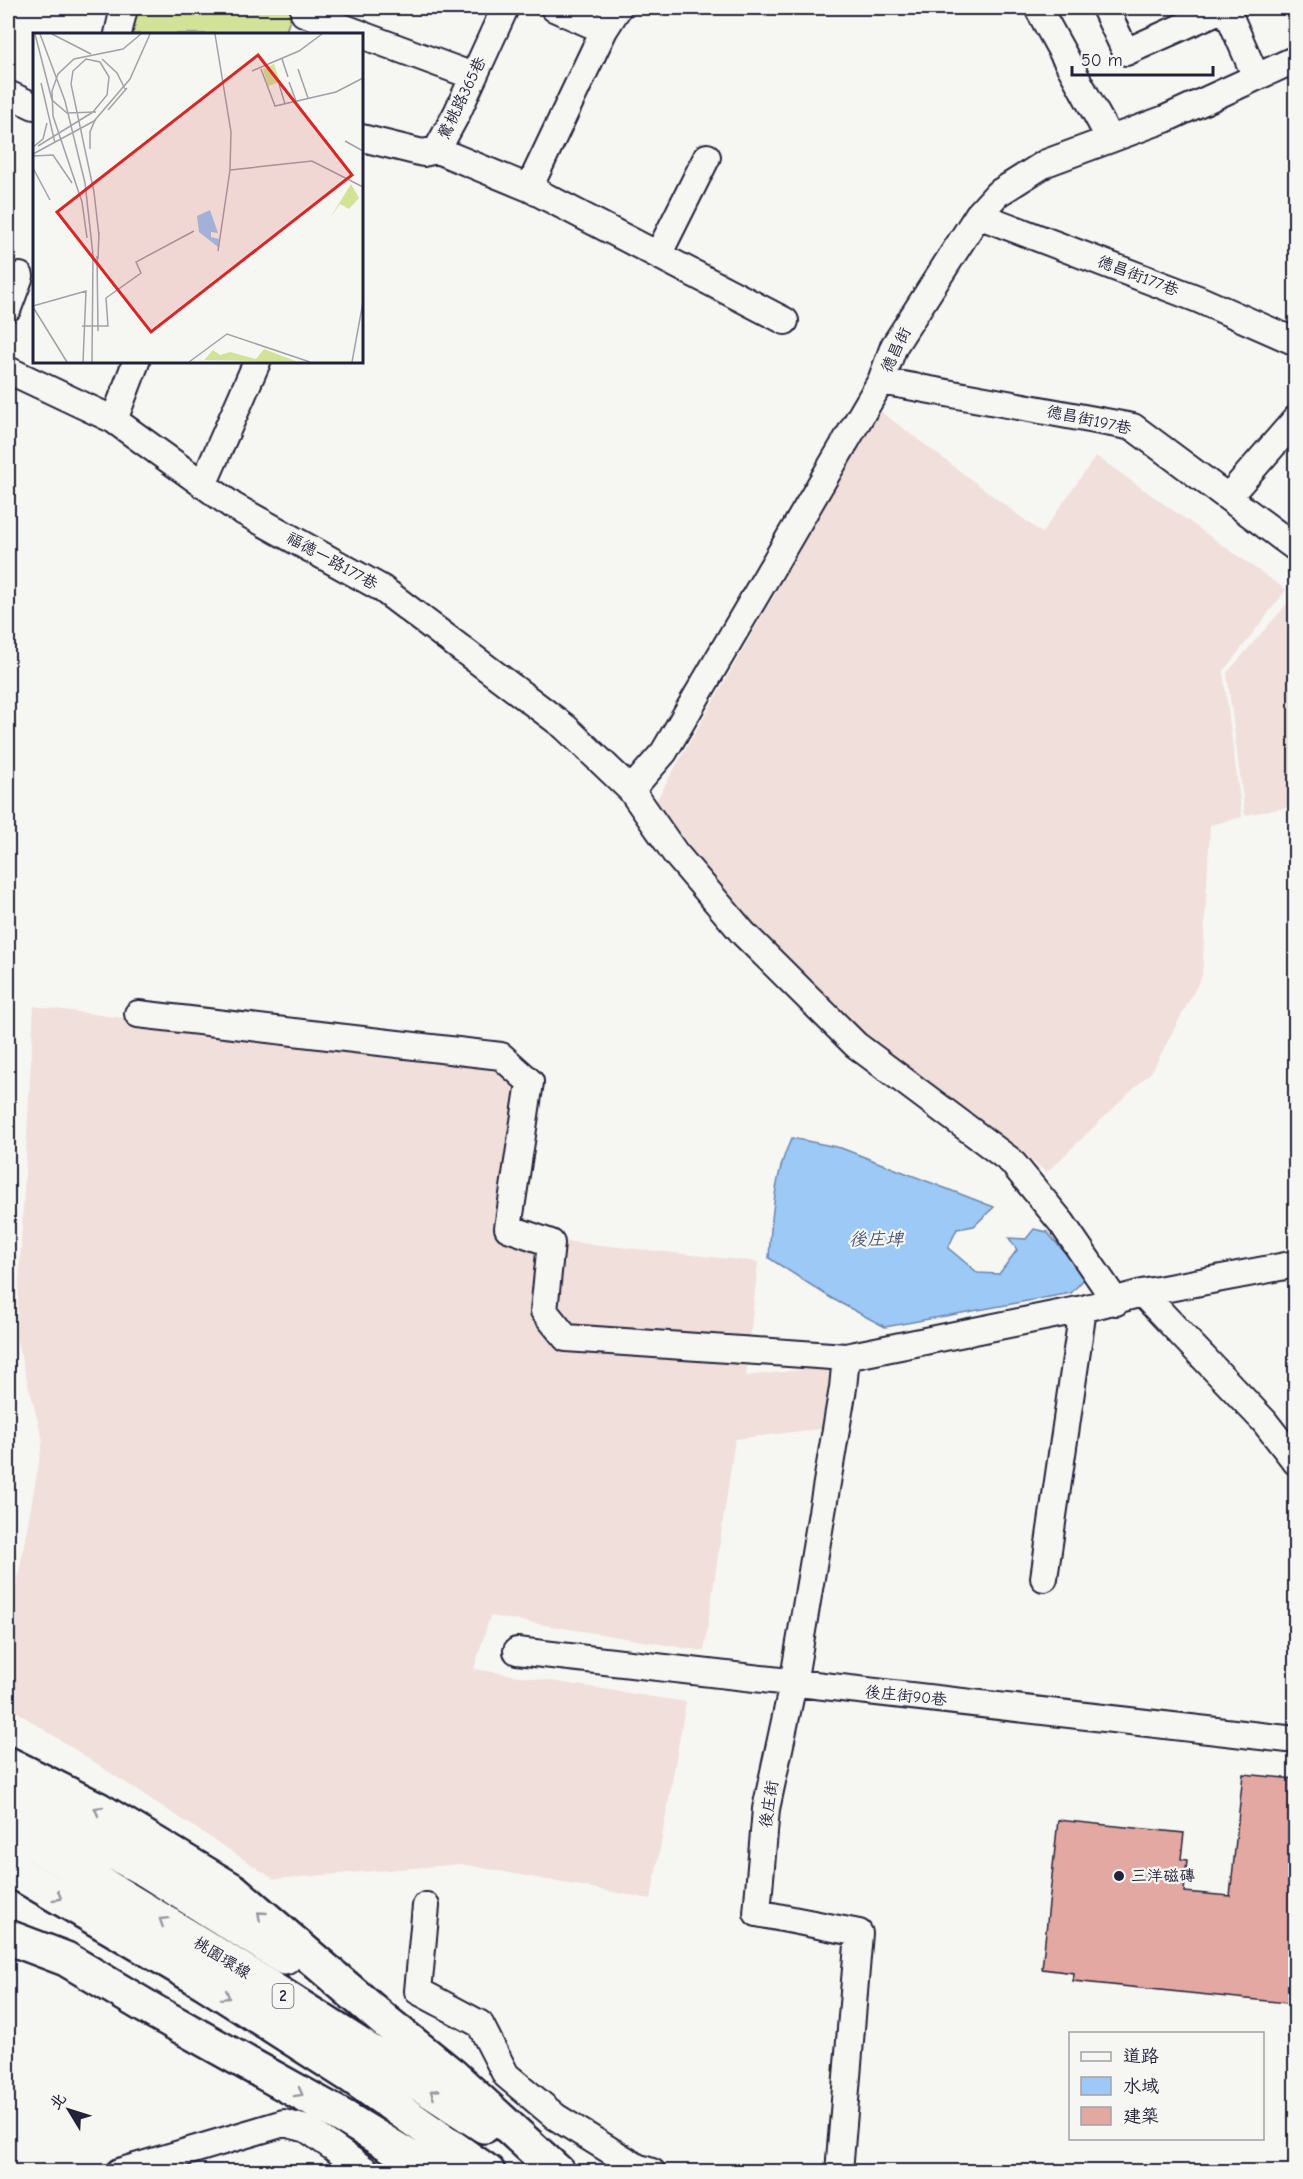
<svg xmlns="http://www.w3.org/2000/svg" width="1303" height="2179" font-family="'Comic Neue','LXGW WenKai TC',sans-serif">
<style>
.built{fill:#f0dfda}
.green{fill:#d2e397;stroke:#7a8269;stroke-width:1.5}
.water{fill:#9cc9f6;stroke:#6b86ab;stroke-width:1.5}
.building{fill:#e3a8a2;stroke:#22223b;stroke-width:1.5}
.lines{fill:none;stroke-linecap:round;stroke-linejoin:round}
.minor-casing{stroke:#22223b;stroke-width:30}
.highway-casing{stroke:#22223b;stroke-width:38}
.minor{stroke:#f6f6f2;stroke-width:26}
.highway{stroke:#f6f6f2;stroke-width:33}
.oneway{stroke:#9797a0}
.poi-dot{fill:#22223b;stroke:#f6f6f2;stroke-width:2}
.labels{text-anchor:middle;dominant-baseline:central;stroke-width:4.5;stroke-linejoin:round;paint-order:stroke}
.shield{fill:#f6f6f2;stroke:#626272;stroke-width:1.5}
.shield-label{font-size:15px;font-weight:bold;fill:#22223b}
.street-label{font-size:16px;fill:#22223b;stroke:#f6f6f2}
.poi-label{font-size:16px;fill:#22223b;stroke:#f6f6f2;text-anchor:start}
.water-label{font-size:18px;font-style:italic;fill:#475473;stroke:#f6f6f2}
.inset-road{fill:none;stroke:#a1a1a9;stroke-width:1.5}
.view{fill:#d62828;fill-opacity:0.15;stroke:#d62828;stroke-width:3}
.inset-edge{fill:none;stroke:#22223b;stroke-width:3}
</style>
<rect width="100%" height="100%" fill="#f6f6f2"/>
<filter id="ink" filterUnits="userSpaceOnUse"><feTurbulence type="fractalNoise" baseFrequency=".0167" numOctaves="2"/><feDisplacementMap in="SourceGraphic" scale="12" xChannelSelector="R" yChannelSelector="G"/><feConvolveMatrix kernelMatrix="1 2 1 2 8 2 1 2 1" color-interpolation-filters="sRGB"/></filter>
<g filter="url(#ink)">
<path class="built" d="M880 411 1042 533 1096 456 1286 590 1223 672 1242 817 1210 825 1202 976 1152 1071 1047 1172 858 1036 749 924 656 801Z
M1295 595V806L1245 815 1227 673Z
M34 1006 463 1064 513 1076 515 1236 758 1262 746 1376 839 1366 827 1428 735 1439 704 1651 490 1616 474 1669 686 1702 651 1899 462 1864 274 1879 8 1706V1603L14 1601 43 1440 16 1338Z"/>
<path class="green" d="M134 8H294L285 34H127Z"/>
<path class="water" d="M792 1138 841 1148 994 1207 974 1226 957 1229 948 1248 978 1273 999 1274 1017 1250 1009 1238 1026 1239 1034 1229 1047 1232 1086 1277 1071 1293 885 1327 831 1298 769 1258C771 1222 775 1169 792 1138Z"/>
<path class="building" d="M1243 1774 1296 1779V2004L1073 1981 1074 1973 1042 1969 1058 1820 1184 1833 1181 1859 1187 1860 1184 1892 1230 1896Z"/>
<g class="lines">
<defs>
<path id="minor" d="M1038 8 1110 139
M1105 8 1126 52 1224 8
M1226 8 1256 77
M304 13 361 34
M604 30 618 8
M118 34 124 8
M362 35 473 76
M8 94 34 106
M362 138 423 153 437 150 457 113 505 8
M437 150 529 188 785 321
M529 188 604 30 554 8
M978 215 1198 299 1296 342
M658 255 707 157
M8 308 20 276
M8 370 114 420 233 506 381 588 565 727 631 790 675 853 743 933 856 1045 1011 1161 1062 1223 1116 1302
M881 381 1133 427 1296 548
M114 420 136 362
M203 485 257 362
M1228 497 1296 419
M631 790 664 752 881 381 894 346 978 215 997 194 1046 163 1165 119 1296 59
M138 1014 501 1056 530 1082 508 1228 551 1243 544 1311 566 1338 846 1357 1083 1309 1142 1293 1296 1264
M1142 1293 1264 1421 1296 1462
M1044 1578 1083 1309
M517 1651 1296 1740
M426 1906 418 1991 480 2024 506 2075 556 2117 637 2167 652 2172
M119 2172 284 2123 307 2129 368 2172
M839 2172 859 1933 757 1913 766 1809 793 1684 843 1388 846 1357"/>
<path id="highway" d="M8 1764 98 1809 234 1891 385 2021 452 2075 558 2172
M8 1796 149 1872 285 1958
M8 1829C170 1922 328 2023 484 2126
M8 1867 204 1982 351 2076 488 2172
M8 1937 66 1959 155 2012 347 2119 434 2172"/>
</defs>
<use href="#minor" class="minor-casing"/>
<use href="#highway" class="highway-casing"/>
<use href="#minor" class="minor"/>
<use href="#highway" class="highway"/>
</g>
<defs><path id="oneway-chevron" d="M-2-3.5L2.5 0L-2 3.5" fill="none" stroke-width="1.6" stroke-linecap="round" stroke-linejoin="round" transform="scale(1.5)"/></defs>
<g class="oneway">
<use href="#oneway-chevron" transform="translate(98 1810) rotate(-151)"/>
<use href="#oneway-chevron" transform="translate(58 1897) rotate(30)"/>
<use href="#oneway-chevron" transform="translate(261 1915) rotate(-139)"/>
<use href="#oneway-chevron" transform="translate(163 1921) rotate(-148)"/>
<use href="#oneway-chevron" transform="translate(226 1996) rotate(32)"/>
<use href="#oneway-chevron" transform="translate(299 2093) rotate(29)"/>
<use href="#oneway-chevron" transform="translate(434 2093) rotate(-147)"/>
</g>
</g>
<circle class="poi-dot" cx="1119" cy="1876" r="6"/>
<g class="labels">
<rect class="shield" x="272.5" y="1984" width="21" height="24" rx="4.5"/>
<g class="shield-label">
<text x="283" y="1996">2</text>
</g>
<g class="street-label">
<text transform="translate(462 98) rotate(-64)">鶯桃路365巷</text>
<text transform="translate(1138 276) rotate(21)">德昌街177巷</text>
<text transform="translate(896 350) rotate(-64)">德昌街</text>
<text transform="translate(1089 420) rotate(12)">德昌街197巷</text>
<text transform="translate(332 561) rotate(29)">福德一路177巷</text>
<text transform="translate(906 1696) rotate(6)">後庄街90巷</text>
<text transform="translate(769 1804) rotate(-81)">後庄街</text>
<text transform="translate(222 1958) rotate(32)">桃園環線</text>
</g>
<g class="poi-label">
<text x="1131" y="1876">三洋磁磚</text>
</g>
<g class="water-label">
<text x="876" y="1239">後庄埤</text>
</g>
</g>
<g transform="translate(33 33)">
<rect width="330" height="330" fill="#f6f6f2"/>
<path d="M241 31 247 49 235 53 230 36ZM318 151 326 165 316 176 307 171 297 185ZM231 316 265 329 171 327 180 317 187 322 197 319 223 326Z" fill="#d2e397"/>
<path d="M177 177 185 200 178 199V204L186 206 185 214 166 199 164 183Z" fill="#9cc9f6"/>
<path class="inset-road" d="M2 1 19 67 34 80 63 79M7 1 32 68 52 150 60 222 59 329M19 1 58 21M182 1 198 99 197 137 185 218M69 26 84 40 92 56M249 26 255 44M228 36 242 73 303 59 330 45M265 36 275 65M219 38 266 18 289 1M256 49 263 68M8 50 22 110M246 51 252 71M75 77 94 55M60 79 74 62 76 44 67 29 53 26 40 38 38 51 61 159 66 203M312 108 330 118M5 113 60 79M0 114 10 106 14 90M57 116V99L62 87 97 46 117 1M0 121 63 87M0 123 20 122 39 150M0 135 17 167M197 137 279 128 330 154M54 205 49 169 20 83 19 58 25 41 41 26 90 16 108 1M64 223 65 298M65 226 66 199M0 273 53 258 50 329M0 274 34 329M49 293H75L73 265 108 240 103 229 161 198M156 329 194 301 277 329M319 329 330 269"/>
<path class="view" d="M225 22 319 142 118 299 24 179Z"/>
<rect width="330" height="330" class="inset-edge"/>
</g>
<rect width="1303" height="2179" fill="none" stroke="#f6f6f2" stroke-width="30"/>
<rect x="15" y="15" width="1273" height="2149" fill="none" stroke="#22223b" stroke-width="2" filter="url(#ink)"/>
<rect x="1069" y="2032" width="195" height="108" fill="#f6f6f2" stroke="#a1a1a9" stroke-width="1.5"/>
<rect x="1081" y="2052" width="30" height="9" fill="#f6f6f2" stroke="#a1a1a9" stroke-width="1.5"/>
<text x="1123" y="2062" font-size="18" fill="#22223b">道路</text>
<rect x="1081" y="2077" width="30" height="18" fill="#9cc9f6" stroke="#a1a1a9" stroke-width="1.5"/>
<text x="1123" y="2092" font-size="18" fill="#22223b">水域</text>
<rect x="1081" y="2107" width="30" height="18" fill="#e3a8a2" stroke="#a1a1a9" stroke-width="1.5"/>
<text x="1123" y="2122" font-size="18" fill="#22223b">建築</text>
<g transform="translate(69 2110) rotate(308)" stroke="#f6f6f2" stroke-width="4.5" paint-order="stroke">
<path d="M0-4.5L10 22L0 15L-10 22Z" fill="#22223b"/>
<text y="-9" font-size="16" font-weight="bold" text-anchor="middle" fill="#22223b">北</text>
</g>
<path d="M1072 66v9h141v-9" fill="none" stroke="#22223b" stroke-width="3"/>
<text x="1081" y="66" font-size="18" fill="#22223b" stroke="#f6f6f2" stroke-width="4.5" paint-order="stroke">50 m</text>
</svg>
